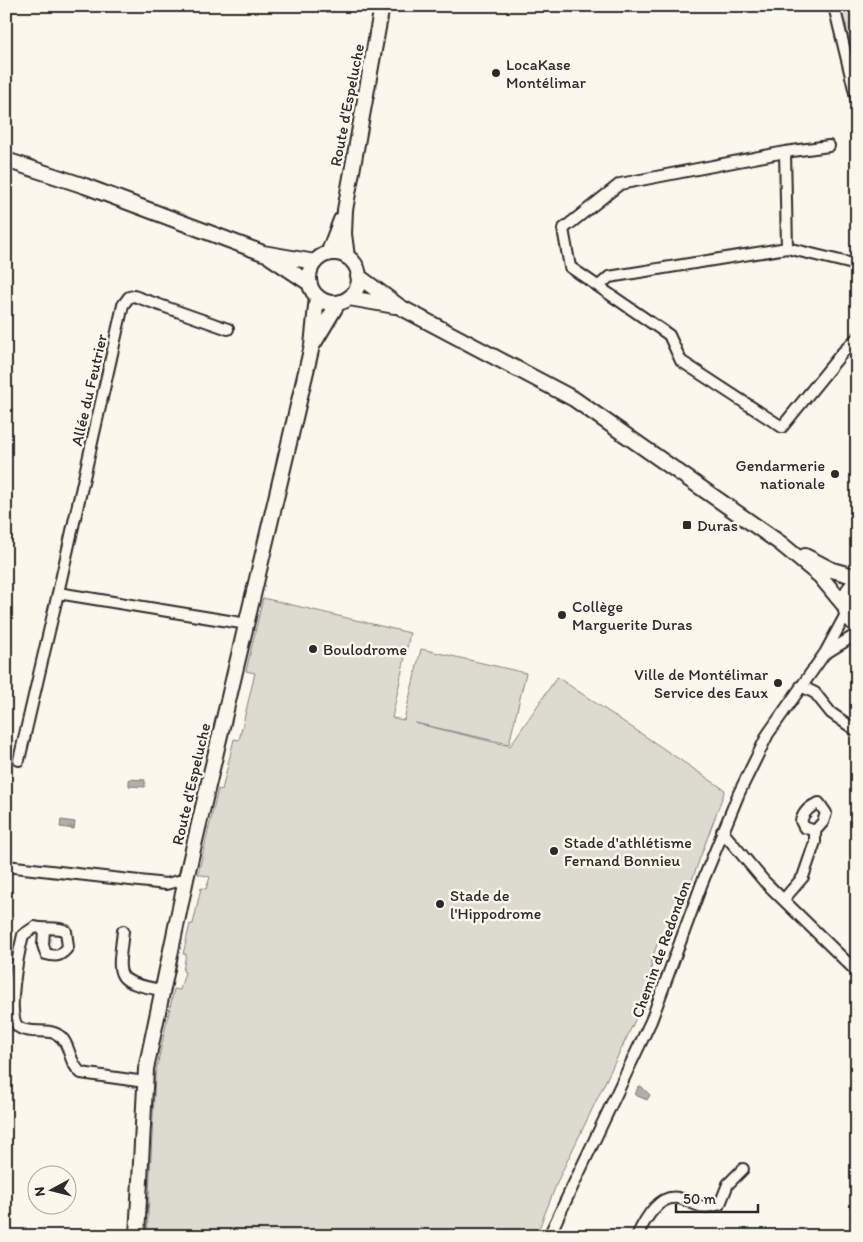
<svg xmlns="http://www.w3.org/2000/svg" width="863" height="1242" font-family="Itim,sans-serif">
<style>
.cemetery{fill:url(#cemetery-stones);stroke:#84827e}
.green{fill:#dddad0;stroke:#84827e}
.water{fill:url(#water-ripples);stroke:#7b7a75}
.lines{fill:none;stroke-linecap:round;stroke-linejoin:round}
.street-casing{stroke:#2b2b2b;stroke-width:14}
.secondary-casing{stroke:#2b2b2b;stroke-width:18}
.street{stroke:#fbf7ec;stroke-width:10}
.secondary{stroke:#fbf7ec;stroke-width:14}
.poi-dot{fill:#2b2b2b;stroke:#fbf7ec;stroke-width:2}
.labels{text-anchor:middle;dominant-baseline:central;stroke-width:5;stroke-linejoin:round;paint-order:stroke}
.poi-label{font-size:16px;fill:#2b2b2b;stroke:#fbf7ec;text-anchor:start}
.street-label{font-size:16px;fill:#2b2b2b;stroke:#fbf7ec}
</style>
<defs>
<pattern id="cemetery-stones" width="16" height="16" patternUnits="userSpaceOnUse" patternTransform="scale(1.25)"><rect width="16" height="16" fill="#dddad0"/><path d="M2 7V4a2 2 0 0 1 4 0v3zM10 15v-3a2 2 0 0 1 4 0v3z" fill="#bebbb3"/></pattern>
<pattern id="water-ripples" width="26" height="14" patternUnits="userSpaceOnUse" patternTransform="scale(1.25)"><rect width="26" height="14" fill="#b1afa7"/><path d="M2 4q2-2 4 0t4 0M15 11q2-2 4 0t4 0" fill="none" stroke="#908f88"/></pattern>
</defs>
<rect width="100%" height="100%" fill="#fbf7ec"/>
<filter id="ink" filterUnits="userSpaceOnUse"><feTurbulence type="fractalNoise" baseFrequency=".02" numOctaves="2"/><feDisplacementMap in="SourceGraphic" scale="10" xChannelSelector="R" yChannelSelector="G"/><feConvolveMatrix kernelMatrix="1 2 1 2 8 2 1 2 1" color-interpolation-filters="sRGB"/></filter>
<g filter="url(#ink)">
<path class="cemetery" d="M840 6H857V69Z"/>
<path class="green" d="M263 598 410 633 392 718 404 720 421 649 526 673 509 744 415 723 510 746 557 677 725 790 678 918 660 936 651 962 653 983 559 1178 536 1236H147L155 1075 174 989 180 990 185 972 183 971 186 954H183L190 924H193L201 888 206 889 210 877 198 874 218 789 222 790 234 739 239 740 255 673 246 671Z"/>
<path class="water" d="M129 779 145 780V787L129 786Z
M61 820 75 822 74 829 60 827Z
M641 1086 650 1095 647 1100 635 1095 638 1087Z"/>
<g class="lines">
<defs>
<path id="street" d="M834 6 857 101
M785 152 829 146
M787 248 785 152 620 184 563 229 570 267 669 335 681 361 782 427 842 353 857 338
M599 286 609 277 787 248 857 265
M58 593 123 305 129 297 134 296 228 329
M826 653 857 634
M801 686 815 693 831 713 857 731
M19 760 58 593 247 624
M819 803 826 813 823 822 815 831 804 827 801 821C804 811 810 806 819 803Z
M722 831 764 881 857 972
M6 866 166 884 186 879
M784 899 803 877 815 842V831
M44 930 43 945 46 954C57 957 61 956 68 947L66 931C56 926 46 930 35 927L23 935C19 951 4 1020 20 1028 33 1035 50 1027 61 1037 71 1046 68 1062 81 1073L145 1082
M123 931C118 977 112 981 162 990
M549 1236 651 1021 702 883 739 793 768 734 825 653 846 614
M637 1236C645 1219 660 1191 682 1199 699 1205 701 1210 720 1204L728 1184 743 1169"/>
<path id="secondary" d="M6 160 85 186 263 253 315 262
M309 278a25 25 0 1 1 50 0a25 25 0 1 1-50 0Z
M328 254 341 220
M270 257 309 283
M347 257 344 234 345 210 382 6
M358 276 400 307 574 399 780 543 820 576 844 605
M349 298 395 306
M314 343 338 303
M805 556 832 570 857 577
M857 582C840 594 842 614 857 626
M137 1236 146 1069 186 879 312 346 317 296"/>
</defs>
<use href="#street" class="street-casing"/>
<use href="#secondary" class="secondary-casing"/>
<use href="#street" class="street"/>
<use href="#secondary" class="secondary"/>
</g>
</g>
<g class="poi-dot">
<circle cx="496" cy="73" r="5"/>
<circle cx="835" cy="474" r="5"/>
<rect x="682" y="520" width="10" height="10" rx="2.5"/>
<circle cx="562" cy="615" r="5"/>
<circle cx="313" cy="649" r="5"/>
<circle cx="778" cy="683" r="5"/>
<circle cx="554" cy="851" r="5"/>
<circle cx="440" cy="904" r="5"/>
</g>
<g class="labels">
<g class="poi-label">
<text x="506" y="64">LocaKase<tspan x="506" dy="18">Montélimar</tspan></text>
<text x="825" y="465" text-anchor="end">Gendarmerie<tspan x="825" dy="18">nationale</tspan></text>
<text x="697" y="525">Duras</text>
<text x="572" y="606">Collège<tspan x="572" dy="18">Marguerite Duras</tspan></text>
<text x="323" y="649">Boulodrome</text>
<text x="768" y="674" text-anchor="end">Ville de Montélimar<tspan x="768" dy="18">Service des Eaux</tspan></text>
<text x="564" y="842">Stade d'athlétisme<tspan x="564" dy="18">Fernand Bonnieu</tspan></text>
<text x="450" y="895">Stade de<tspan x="450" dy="18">l'Hippodrome</tspan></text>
</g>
<g class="street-label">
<text transform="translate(347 105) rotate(-79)">Route d'Espeluche</text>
<text transform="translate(89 390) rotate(-77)">Allée du Feutrier</text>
<text transform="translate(191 784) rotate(-77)">Route d'Espeluche</text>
<text transform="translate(661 949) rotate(-70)">Chemin de Redondon</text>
</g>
</g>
<rect width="863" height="1242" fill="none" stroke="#fbf7ec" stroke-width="25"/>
<rect x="12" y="12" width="838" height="1217" fill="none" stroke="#2b2b2b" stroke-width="2" filter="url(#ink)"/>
<g transform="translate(52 1190) rotate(263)"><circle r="24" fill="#fbf7ec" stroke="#a8a59f"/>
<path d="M0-4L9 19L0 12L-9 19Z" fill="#2b2b2b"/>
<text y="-8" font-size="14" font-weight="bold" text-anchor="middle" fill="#2b2b2b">N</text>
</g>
<path d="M676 1204v8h82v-8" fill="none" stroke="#2b2b2b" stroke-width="2.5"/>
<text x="683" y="1204" font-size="15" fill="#2b2b2b" stroke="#fbf7ec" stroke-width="4" paint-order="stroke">50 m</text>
</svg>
